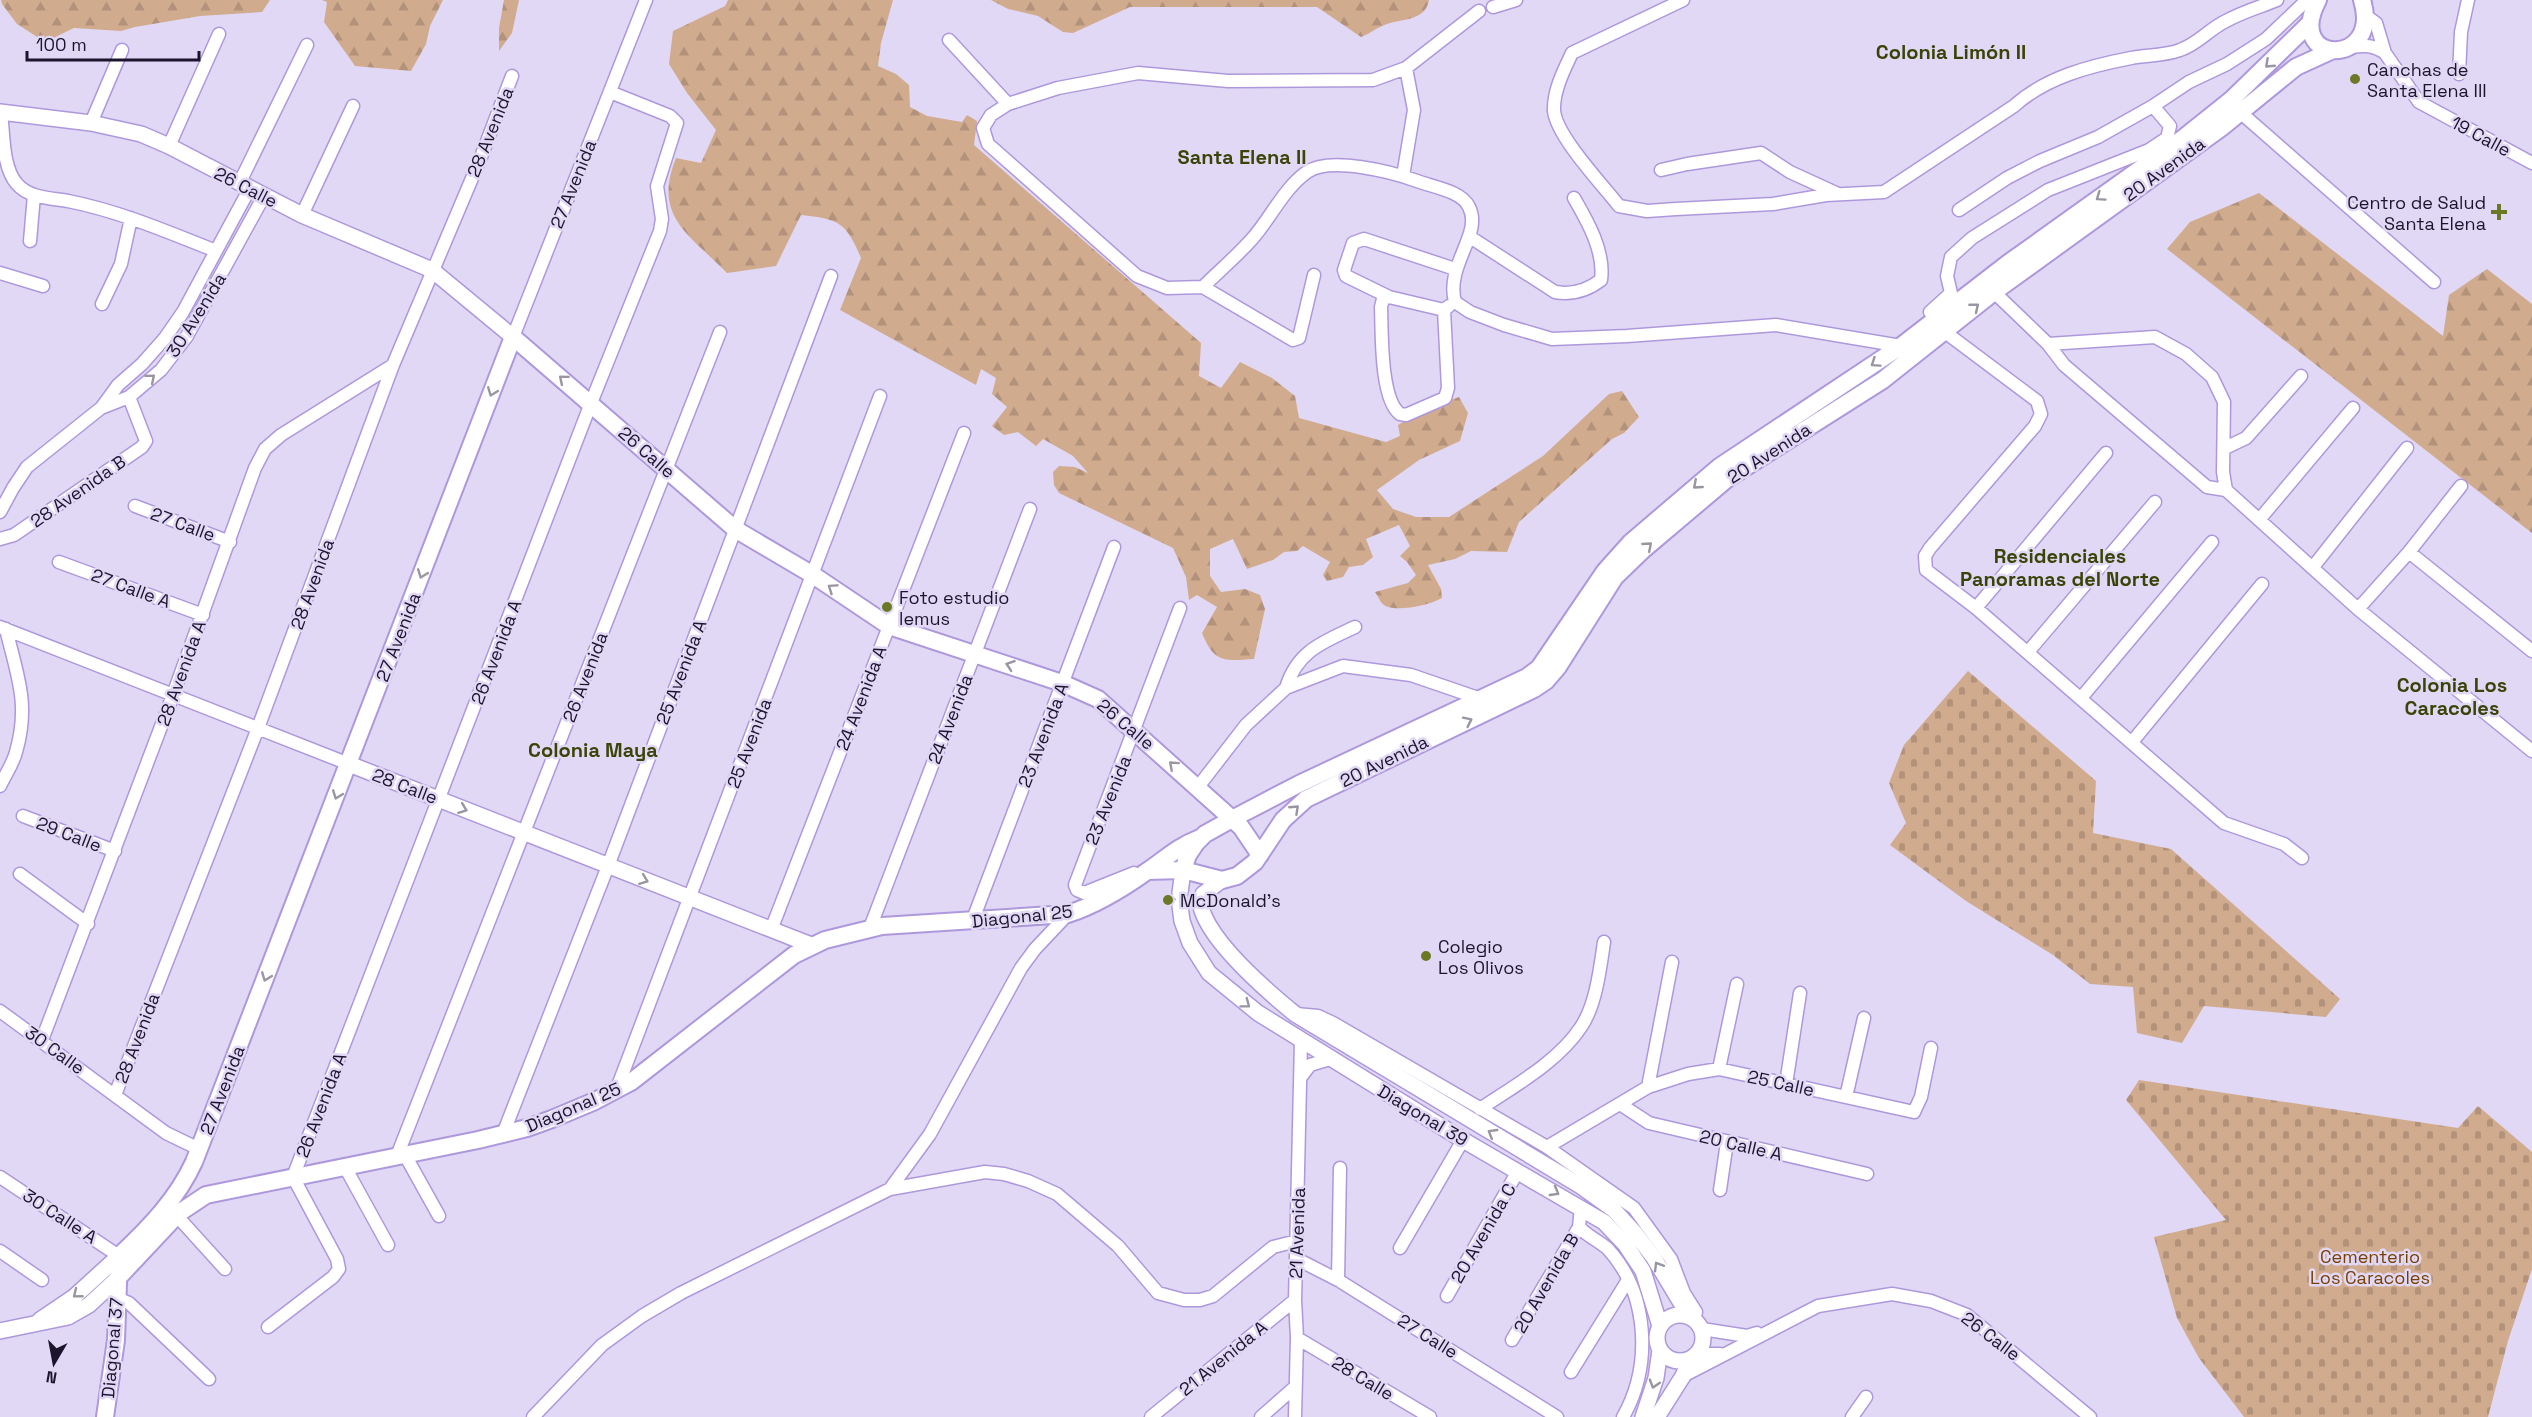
<svg xmlns="http://www.w3.org/2000/svg" width="2532" height="1417" font-family="'Space Grotesk',sans-serif">
<style>
.forest{fill:url(#forest-firs)}
.cemetery{fill:url(#cemetery-stones)}
.lines{fill:none;stroke-linecap:round;stroke-linejoin:round}
.minor-casing{stroke:#ae98dc;stroke-width:15}
.tertiary-casing{stroke:#ae98dc;stroke-width:18}
.secondary-casing{stroke:#ae98dc;stroke-width:20}
.minor{stroke:#fff;stroke-width:12}
.tertiary{stroke:#fff;stroke-width:15}
.secondary{stroke:#fff;stroke-width:16}
.oneway{stroke:#9995a1}
.poi-dot{fill:#6b7927;stroke:#e1d8f5;stroke-width:2}
.labels{text-anchor:middle;dominant-baseline:central;stroke-width:5;stroke-linejoin:round;paint-order:stroke}
.poi-label{font-size:18px;fill:#1d142e;stroke:#e1d8f5;text-anchor:start}
.street-label{font-size:18px;fill:#1d142e;stroke:#e1d8f5}
.park-label{font-size:18px;fill:#783f00;stroke:#e1d8f5}
.neighbourhood-label{font-size:20px;font-weight:bold;fill:#3a4408;stroke:#e1d8f5}
</style>
<defs>
<pattern id="forest-firs" width="22" height="20" patternUnits="userSpaceOnUse" patternTransform="scale(1.5)"><rect width="22" height="20" fill="#d1ab8e"/><path d="M5 1l3.5 6h-7zM16 11l3.5 6h-7z" fill="#b3927b"/></pattern>
<pattern id="cemetery-stones" width="16" height="16" patternUnits="userSpaceOnUse" patternTransform="scale(1.5)"><rect width="16" height="16" fill="#d1ab8e"/><path d="M2 7V4a2 2 0 0 1 4 0v3zM10 15v-3a2 2 0 0 1 4 0v3z" fill="#b3927b"/></pattern>
</defs>
<rect width="100%" height="100%" fill="#e1d8f5"/>
<path class="forest" d="M1 0H270L262 12 200 16 135 27 121 31 74 28 45 42 17 24 2 4Z
M322 0H443L430 26 426 44 411 71 355 66 324 22 327 2Z
M504 0H519L512 33 499 51V28Z
M728 0H893L881 43 878 66 896 74 909 85 910 107 927 116 962 122 967 115 977 121 974 145 1201 343 1199 376 1221 388 1240 362 1272 378 1295 396 1299 418 1386 442 1400 436 1398 425 1425 409 1459 397 1468 413 1460 441 1419 460 1377 490 1393 509 1416 517H1449L1543 456 1609 394 1622 391 1639 417 1624 433 1612 439 1519 522 1507 552 1471 551 1455 559 1428 565 1441 589 1442 598C1429 605 1402 611 1388 607 1381 605 1379 598 1375 592L1408 583 1416 575 1407 562 1400 556 1410 546 1399 525 1366 539 1373 557 1363 565 1349 567 1343 577 1327 581 1323 575 1330 562 1303 546 1297 551 1284 552 1273 560 1247 569 1233 539 1210 549V576L1221 592 1245 589 1260 595 1265 609 1254 659C1224 661 1214 663 1202 633L1217 607 1197 595 1189 600 1186 577 1173 548 1059 493 1054 485 1053 472 1059 466 1075 467 1088 473 1073 456 1043 439 1036 446 1018 432 1004 435 992 426 1007 407 992 394 996 378 981 369 976 385 840 310 861 258C846 222 839 219 801 215L776 266 727 273C690 235 652 217 676 158L701 163 716 130 687 93 669 64 673 31 725 6Z
M991 0H1429C1425 23 1398 18 1382 26 1375 29 1369 34 1361 37L1317 7H1130L1073 33 1063 32 1038 16 1008 9Z
M2259 193 2443 336 2449 295 2487 269 2532 304V533L2167 249 2190 222Z"/>
<path class="cemetery" d="M1968 671 2096 781 2093 833 2171 849 2340 999 2326 1017 2204 1006 2182 1043 2137 1033 2133 987 2090 984 2053 955 1966 901 1890 845 1906 823 1889 783 1904 745Z
M2139 1080 2458 1128 2478 1106 2532 1152V1269L2508 1341 2488 1417H2244L2199 1358 2177 1318 2154 1237 2226 1220 2126 1100Z"/>
<g class="lines">
<defs>
<path id="minor" d="M1683 0 1572 53C1564 70 1553 91 1554 111 1557 137 1602 184 1619 206L1647 211 1676 209 1773 204 1826 195 1884 192 2014 106C2046 77 2090 66 2131 58 2147 55 2164 56 2180 50 2198 44 2209 29 2226 21 2242 12 2260 7 2277 0
M1493 7 1516 0
M2365 15 2376 23 2385 53
M949 40 1008 104
M2351 47C2365 45 2374 45 2385 53L2419 102 2532 163
M2459 74 2461 32 2468 0
M2240 112 2434 282
M1 113C4 134 2 167 17 184 29 198 50 198 68 201 119 211 168 232 216 251
M91 123 122 50
M169 146 219 34
M1661 170 1687 164 1761 153 1790 172 1836 193
M1403 176 1414 110 1406 68
M239 184 307 45
M1959 210 2007 178 2040 161 2098 137 2153 106 2189 82 2227 64 2266 39 2307 0
M302 215 353 106
M1470 237 1555 292C1572 295 1588 290 1601 280 1605 252 1588 222 1574 198
M30 241 34 195
M0 273 43 286
M1314 275 1299 338 1293 340 1203 287 1167 288 1137 276 988 144 983 128 991 115 1008 104 1058 88 1138 73 1228 81 1373 80 1406 68 1479 11
M1203 287C1219 271 1237 256 1252 239 1270 219 1284 188 1307 172 1330 156 1392 172 1417 181 1433 187 1462 191 1469 207 1483 234 1445 265 1455 302L1470 312 1504 325 1552 339 1627 336 1776 325 1901 346
M1994 292 2048 344 2064 365 2207 487 2226 490 2358 609 2532 751
M1389 297 1383 299 1381 307C1382 332 1380 399 1400 414L1406 415 1445 398 1448 388 1444 310
M102 304 121 264 131 218
M1449 306 1444 310 1389 297 1346 276 1344 270 1353 243 1364 239 1455 269
M1935 319 1930 312 1951 293 1947 276 1951 257 1972 238 2048 190 2149 150 2167 138 2170 126 2153 106
M1945 332 2037 401 2041 414 2035 426 1930 548 1925 556 1926 570 1976 608 2224 823 2284 844 2302 858
M513 337 646 0
M2048 344 2155 337 2186 354 2212 377 2224 402 2223 472 2226 490
M102 407 118 385 142 364 165 338 183 312 250 188
M2225 448 2246 438 2301 376
M135 506 230 542
M0 512 13 488 27 467 101 408 129 397 161 370 187 336 264 196
M2259 520 2353 408
M0 539 14 535 142 447 146 441 129 397
M2409 552 2532 651
M59 562 203 615
M2313 567 2407 448
M1976 608 2106 453
M2358 609 2409 552 2461 486
M0 627 349 764
M2028 652 2155 502
M1286 688C1297 651 1323 642 1355 627
M2081 698 2212 542
M2132 742 2262 584
M0 786C5 775 13 764 16 752 30 704 17 675 6 629
M1198 787 1246 725 1286 688 1343 666 1411 675 1481 699
M23 816 115 851
M1134 873 1084 893 1077 890 1075 885 1180 608
M20 874 88 924
M972 922 1114 547
M870 928 1030 509
M771 930 964 433
M0 1011 166 1133 199 1149
M1296 1014 1318 1016 1333 1023 1547 1147 1634 1208 1671 1259 1684 1293 1696 1312 1694 1319
M42 1040 173 695 255 468 265 449 281 435 393 365
M1719 1069 1737 984
M1301 1077 1310 1065 1330 1059
M1786 1084 1800 993
M1648 1087 1672 962
M616 1091 880 396
M115 1095 258 728 393 365 481 157 512 76
M1846 1097 1864 1018
M1620 1104 1649 1123 1867 1174
M1480 1109C1514 1086 1558 1062 1581 1027 1596 1005 1600 969 1604 942
M503 1134 608 866 831 276
M1547 1147 1648 1087 1688 1074 1719 1069 1914 1112 1921 1097 1931 1048
M405 1155 439 1216
M397 1156 720 332
M345 1167 388 1245
M0 1177 119 1256
M890 1189 930 1134 1021 968 1035 949 1068 914
M1720 1190 1727 1142
M177 1216 225 1269
M1579 1227C1587 1236 1599 1241 1608 1249 1649 1294 1652 1366 1623 1417
M1400 1248 1463 1140
M0 1251 42 1280
M1297 1259 1338 1280 1557 1417
M1338 1280 1340 1168
M1447 1296 1518 1171
M117 1298 129 1303 209 1379
M268 1327 333 1277 339 1269 337 1259 293 1177 591 403 660 231 662 219 657 186 677 123 670 116 610 92
M1702 1329 1747 1336 1757 1333
M1297 1338 1430 1417
M1512 1340 1579 1227 1581 1207
M1697 1354H1720
M1571 1372 1628 1280
M1683 1376 1818 1306 1892 1294 1931 1301 1967 1315 2090 1417
M533 1417 602 1345 642 1316 681 1293 890 1189 985 1172 1004 1174 1028 1181 1057 1194 1118 1246 1158 1293 1184 1300H1200L1213 1296 1273 1247 1297 1241
M1151 1417 1295 1300
M1261 1417 1295 1387
M1295 1417 1297 1338 1295 1300 1301 1041
M1852 1417 1866 1397"/>
<path id="tertiary" d="M0 112 91 123 141 134 169 146 302 215 432 270 513 337
M349 764 811 945
M1180 893 1183 870
M1203 894 1222 880
M1180 906 1182 921 1190 943 1209 973 1258 1013 1463 1140 1604 1222 1625 1244 1643 1271 1660 1326
M1201 907C1210 942 1267 991 1295 1014L1579 1185 1614 1210 1635 1233 1654 1258 1689 1316
M1657 1338a23 23 0 1 1 46 0a23 23 0 1 1-46 0Z
M40 1320 74 1297 119 1256
M0 1331 68 1317 89 1305 117 1279
M1643 1417 1656 1378 1660 1350
M1657 1417 1683 1376 1690 1359"/>
<path id="secondary" d="M2318 0C2283 66 2383 68 2362 0
M1183 870 1188 855 1196 843 1205 834 1232 819 1299 784 1527 677 1539 668 1605 571 1631 542 1719 467 1901 346 2007 264 2182 139 2232 99 2310 23
M1147 871 1183 870 1222 880 1237 876 1255 862 1283 820 1306 799 1534 689 1546 681 1558 667 1615 577 1643 550 1727 479 1883 380 1994 292 2221 128 2296 67 2331 51
M117 1279 179 1213 206 1195 478 1140 527 1128 552 1119 595 1101 631 1082 794 955 825 940 882 926 1068 914C1096 905 1122 889 1146 872 1167 858 1175 848 1200 838
M105 1417 116 1340 119 1256C149 1228 177 1199 194 1162L513 337 735 529 813 575 889 626 1062 683 1098 699 1241 827 1260 855"/>
</defs>
<use href="#minor" class="minor-casing"/>
<use href="#tertiary" class="tertiary-casing"/>
<use href="#secondary" class="secondary-casing"/>
<use href="#minor" class="minor"/>
<use href="#tertiary" class="tertiary"/>
<use href="#secondary" class="secondary"/>
</g>
<defs><path id="oneway-chevron" d="M-2-3.5L2.5 0L-2 3.5" fill="none" stroke-width="1.6" stroke-linecap="round" stroke-linejoin="round" transform="scale(1.5)"/></defs>
<g class="oneway">
<use href="#oneway-chevron" transform="translate(2269 64) rotate(137)"/>
<use href="#oneway-chevron" transform="translate(2100 197) rotate(145)"/>
<use href="#oneway-chevron" transform="translate(1975 307) rotate(-39)"/>
<use href="#oneway-chevron" transform="translate(1875 363) rotate(146)"/>
<use href="#oneway-chevron" transform="translate(151 378) rotate(-40)"/>
<use href="#oneway-chevron" transform="translate(563 379) rotate(-140)"/>
<use href="#oneway-chevron" transform="translate(492 392) rotate(111)"/>
<use href="#oneway-chevron" transform="translate(1697 485) rotate(139)"/>
<use href="#oneway-chevron" transform="translate(1648 546) rotate(-41)"/>
<use href="#oneway-chevron" transform="translate(422 574) rotate(111)"/>
<use href="#oneway-chevron" transform="translate(832 588) rotate(-146)"/>
<use href="#oneway-chevron" transform="translate(1010 665) rotate(-161)"/>
<use href="#oneway-chevron" transform="translate(1468 721) rotate(-26)"/>
<use href="#oneway-chevron" transform="translate(1173 765) rotate(-138)"/>
<use href="#oneway-chevron" transform="translate(337 795) rotate(111)"/>
<use href="#oneway-chevron" transform="translate(463 809) rotate(21)"/>
<use href="#oneway-chevron" transform="translate(1295 809) rotate(-43)"/>
<use href="#oneway-chevron" transform="translate(644 880) rotate(21)"/>
<use href="#oneway-chevron" transform="translate(266 977) rotate(111)"/>
<use href="#oneway-chevron" transform="translate(1246 1004) rotate(37)"/>
<use href="#oneway-chevron" transform="translate(1492 1133) rotate(-149)"/>
<use href="#oneway-chevron" transform="translate(1555 1192) rotate(30)"/>
<use href="#oneway-chevron" transform="translate(1658 1266) rotate(-121)"/>
<use href="#oneway-chevron" transform="translate(77 1294) rotate(141)"/>
<use href="#oneway-chevron" transform="translate(1654 1384) rotate(107)"/>
</g>
<g class="poi-dot">
<circle cx="2355" cy="79" r="6"/>
<path d="M2496 203h6v6h6v6h-6v6h-6v-6h-6v-6h6z"/>
<circle cx="887" cy="607" r="6"/>
<circle cx="1168" cy="900" r="6"/>
<circle cx="1426" cy="956" r="6"/>
</g>
<g class="labels">
<g class="poi-label">
<text x="2367" y="69">Canchas de<tspan x="2367" dy="21">Santa Elena III</tspan></text>
<text x="2486" y="202" text-anchor="end">Centro de Salud<tspan x="2486" dy="21">Santa Elena</tspan></text>
<text x="899" y="597">Foto estudio<tspan x="899" dy="21">lemus</tspan></text>
<text x="1180" y="900">McDonald's</text>
<text x="1438" y="946">Colegio<tspan x="1438" dy="21">Los Olivos</tspan></text>
</g>
<g class="street-label">
<text transform="translate(490 132) rotate(-68)">28 Avenida</text>
<text transform="translate(2481 136) rotate(28)">19 Calle</text>
<text transform="translate(2164 169) rotate(-36)">20 Avenida</text>
<text transform="translate(573 184) rotate(-68)">27 Avenida</text>
<text transform="translate(246 187) rotate(27)">26 Calle</text>
<text transform="translate(196 315) rotate(-58)">30 Avenida</text>
<text transform="translate(647 452) rotate(41)">26 Calle</text>
<text transform="translate(1769 453) rotate(-33)">20 Avenida</text>
<text transform="translate(78 491) rotate(-35)">28 Avenida B</text>
<text transform="translate(183 524) rotate(20)">27 Calle</text>
<text transform="translate(312 584) rotate(-70)">28 Avenida</text>
<text transform="translate(131 588) rotate(20)">27 Calle A</text>
<text transform="translate(398 637) rotate(-69)">27 Avenida</text>
<text transform="translate(496 652) rotate(-69)">26 Avenida A</text>
<text transform="translate(681 672) rotate(-69)">25 Avenida A</text>
<text transform="translate(181 673) rotate(-70)">28 Avenida A</text>
<text transform="translate(585 677) rotate(-69)">26 Avenida</text>
<text transform="translate(861 698) rotate(-69)">24 Avenida A</text>
<text transform="translate(950 719) rotate(-69)">24 Avenida</text>
<text transform="translate(1126 724) rotate(40)">26 Calle</text>
<text transform="translate(1043 735) rotate(-69)">23 Avenida A</text>
<text transform="translate(749 743) rotate(-69)">25 Avenida</text>
<text transform="translate(1384 761) rotate(-26)">20 Avenida</text>
<text transform="translate(405 786) rotate(21)">28 Calle</text>
<text transform="translate(1108 800) rotate(-68)">23 Avenida</text>
<text transform="translate(69 834) rotate(21)">29 Calle</text>
<text transform="translate(1022 916) rotate(-6)">Diagonal 25</text>
<text transform="translate(137 1038) rotate(-69)">28 Avenida</text>
<text transform="translate(55 1050) rotate(36)">30 Calle</text>
<text transform="translate(1781 1083) rotate(12)">25 Calle</text>
<text transform="translate(222 1090) rotate(-69)">27 Avenida</text>
<text transform="translate(321 1105) rotate(-69)">26 Avenida A</text>
<text transform="translate(573 1107) rotate(-23)">Diagonal 25</text>
<text transform="translate(1423 1115) rotate(31)">Diagonal 39</text>
<text transform="translate(1741 1145) rotate(13)">20 Calle A</text>
<text transform="translate(60 1216) rotate(33)">30 Calle A</text>
<text transform="translate(1297 1233) rotate(-88)">21 Avenida</text>
<text transform="translate(1483 1233) rotate(-60)">20 Avenida C</text>
<text transform="translate(1546 1283) rotate(-60)">20 Avenida B</text>
<text transform="translate(1428 1336) rotate(32)">27 Calle</text>
<text transform="translate(1991 1336) rotate(37)">26 Calle</text>
<text transform="translate(112 1348) rotate(-85)">Diagonal 37</text>
<text transform="translate(1223 1358) rotate(-39)">21 Avenida A</text>
<text transform="translate(1363 1378) rotate(31)">28 Calle</text>
</g>
<g class="park-label">
<text x="2370" y="1256">Cementerio<tspan x="2370" dy="21">Los Caracoles</tspan></text>
</g>
<g class="neighbourhood-label">
<text x="1951" y="52">Colonia Limón II</text>
<text x="1242" y="157">Santa Elena II</text>
<text x="2060" y="556">Residenciales<tspan x="2060" dy="23">Panoramas del Norte</tspan></text>
<text x="2452" y="685">Colonia Los<tspan x="2452" dy="23">Caracoles</tspan></text>
<text x="593" y="750">Colonia Maya</text>
</g>
</g>
<g transform="translate(54 1363) rotate(190)" stroke="#e1d8f5" stroke-width="4.5" paint-order="stroke">
<path d="M0-4.5L10 22L0 15L-10 22Z" fill="#1d142e"/>
<text y="-9" font-size="16" font-weight="bold" text-anchor="middle" fill="#1d142e">N</text>
</g>
<path d="M27 51v9h172v-9" fill="none" stroke="#1d142e" stroke-width="3"/>
<text x="36" y="51" font-size="18" fill="#1d142e" stroke="#e1d8f5" stroke-width="4.5" paint-order="stroke">100 m</text>
</svg>
